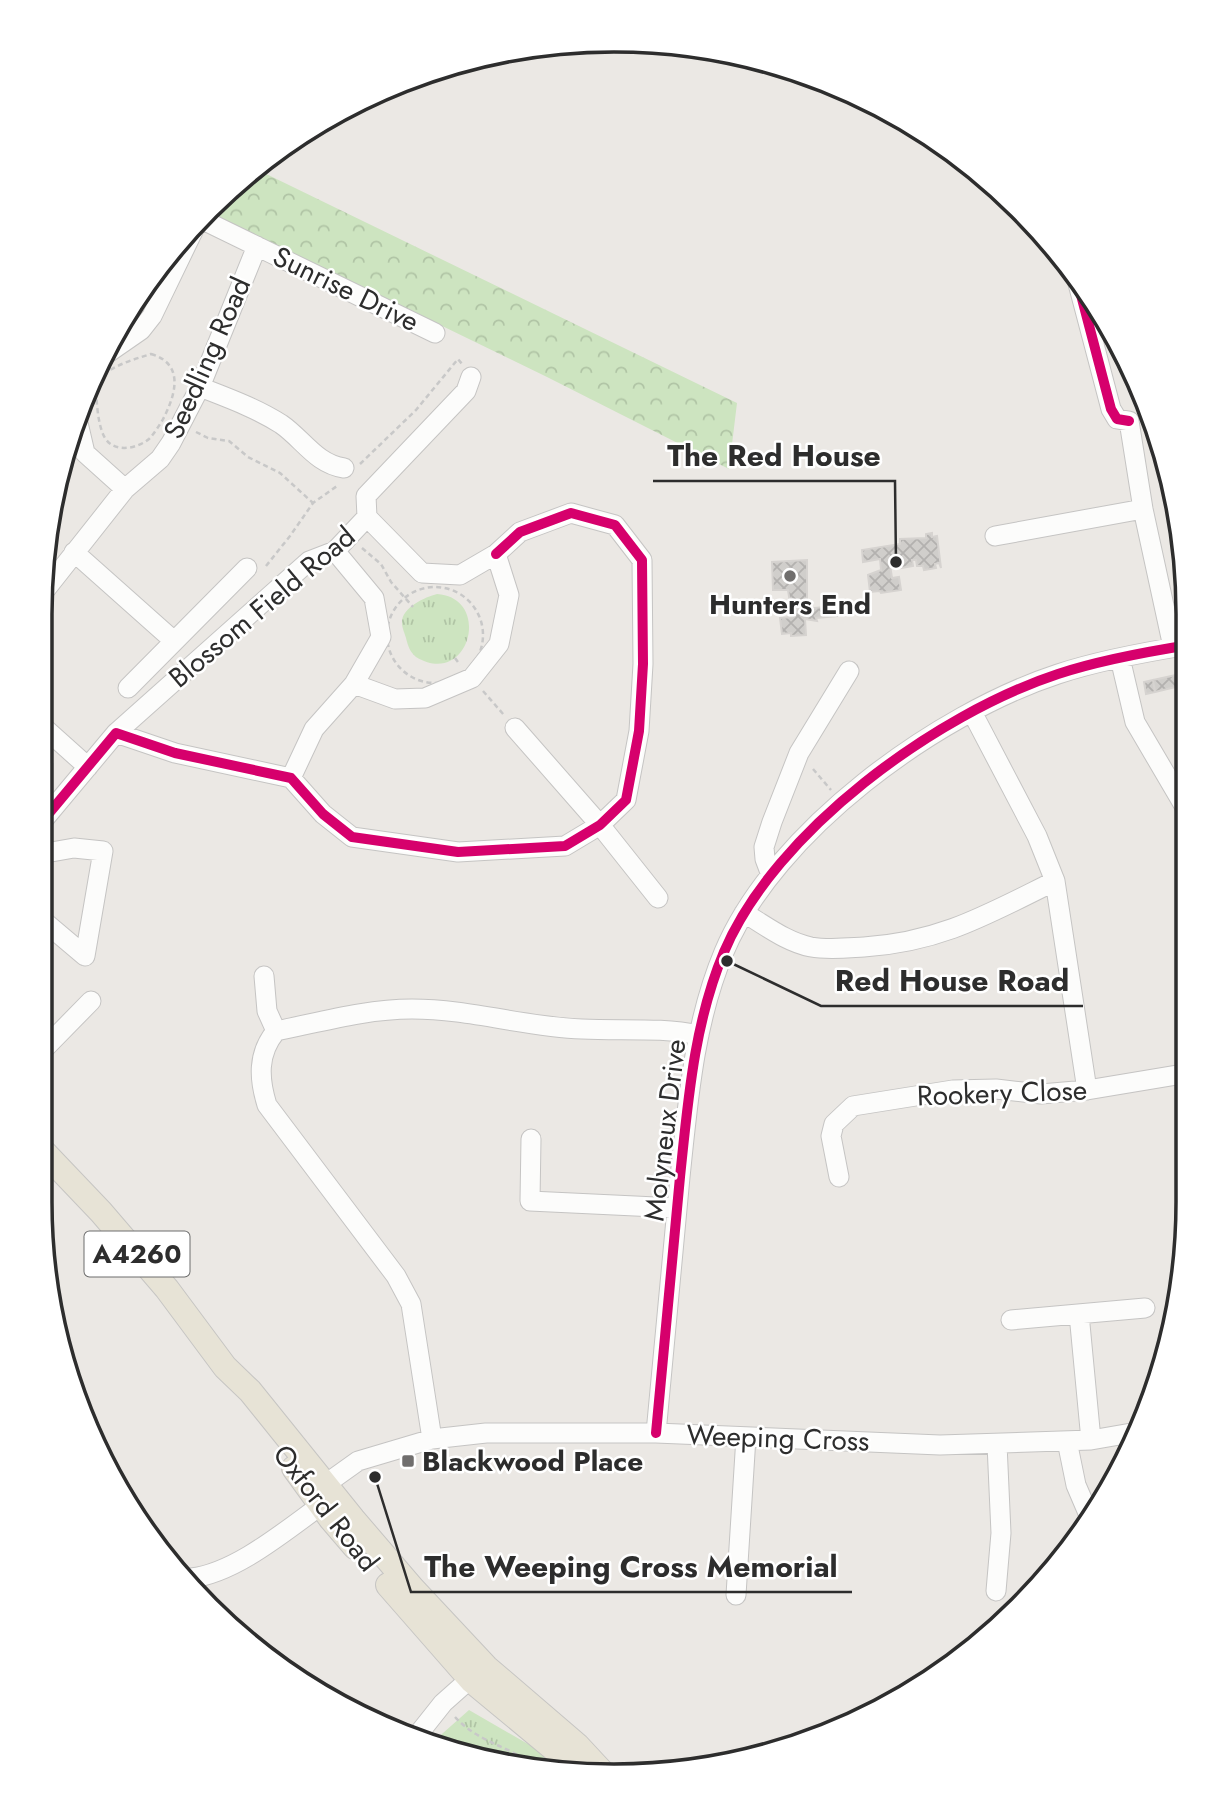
<svg xmlns="http://www.w3.org/2000/svg" width="1229" height="1816" font-family="Jost,sans-serif">
<style>
.forest{fill:url(#forest-crowns)}
.park{fill:url(#park-tufts)}
.building{fill:url(#building-cross-hatch);stroke:#d6d3d0;stroke-width:2}
.lines{fill:none;stroke-linecap:round;stroke-linejoin:round}
.minor-casing{stroke:#c5c4c3;stroke-width:21}
.major-casing{stroke:#c6c5c3;stroke-width:26}
.path{stroke:#c8c8c8;stroke-width:2.5;stroke-dasharray:5 3.5;stroke-linecap:butt}
.minor{stroke:#fcfcfb;stroke-width:19}
.major{stroke:#e7e3d6;stroke-width:24}
.cycleway-casing{stroke:#fff;stroke-width:15}
.cycleway{stroke:#d6006c;stroke-width:10}
.poi-dot{fill:#706e6d;stroke:#fff;stroke-width:2.5}
.labels{text-anchor:middle;dominant-baseline:central;stroke-width:5;stroke-linejoin:round;paint-order:stroke}
.shield{fill:#fff;stroke:#6c6c6c;stroke-width:2}
.shield-label{font-size:26px;font-weight:bold;fill:#2d2d2d}
.street-label{font-size:28px;fill:#2d2d2d;stroke:#fff}
.poi-label{font-size:28px;font-weight:bold;fill:#2d2d2d;stroke:#fff}
.rim{fill:none;stroke:#2d2d2d;stroke-width:3.5}
.leader{fill:none;stroke:#2d2d2d;stroke-width:2.5}
.callout-dot{fill:#2d2d2d;stroke:#fff;stroke-width:2.5}
.callout-label{font-size:30px;text-anchor:middle;font-weight:bold;fill:#2d2d2d;stroke:#fff;stroke-width:5;stroke-linejoin:round;paint-order:stroke}
</style>
<defs>
<pattern id="forest-crowns" width="20" height="18" patternUnits="userSpaceOnUse" patternTransform="scale(1.75)"><rect width="20" height="18" fill="#cde4c0"/><path d="M2 6a3 3 0 1 1 6 0M12 15a3 3 0 1 1 6 0" fill="none" stroke="#b0c4a5"/></pattern>
<pattern id="park-tufts" width="24" height="20" patternUnits="userSpaceOnUse" patternTransform="scale(1.75)"><rect width="24" height="20" fill="#cde4c0"/><path d="M3 7l-1-3M5 7V3M7 7l1-3M15 17l-1-3M17 17v-4M19 17l1-3" fill="none" stroke="#b0c4a5"/></pattern>
<pattern id="building-cross-hatch" width="8" height="8" patternUnits="userSpaceOnUse" patternTransform="scale(1.75)"><rect width="8" height="8" fill="#d0cecb"/><path d="M0 0l8 8M0 8l8-8" fill="none" stroke="#b3b1af"/></pattern>
</defs>
<rect width="100%" height="100%" fill="#ebe8e4"/>
<path class="forest" d="M256 169 737 403 729 469 547 377 206 211Z"/>
<path class="park" d="M437 594C493 598 469 689 416 657 410 652 408 646 406 638 405 634 402 628 402 623 401 608 425 597 437 594Z
M469 1710 580 1774 434 1741Z"/>
<path class="building" d="M932 533V537L937 536 941 568 939 563 935 564 936 568 924 570 923 566H917L916 560H912L913 566 901 568 900 563 890 565 892 578 899 577 901 590 881 593 880 591 870 592 868 575 881 570 880 559 863 562 862 550 900 544V539L926 538V534Z
M807 560V602L800 609 791 610 788 590H773L772 562Z
M837 606V616L816 618 817 621 805 619 806 635 791 636V633L782 634 780 618 792 617 791 610Z
M1185 673 1188 684 1155 692 1153 680Z
M1153 680 1155 692 1146 694 1144 682Z"/>
<g class="lines">
<defs>
<path id="minor" d="M201 219 435 333
M1076 276 1111 409 1117 419 1129 421 1143 509 1173 647
M102 357 141 330 152 316 196 225
M200 387C228 398 256 408 281 424 303 439 316 464 344 468
M78 423 85 453 125 489
M995 536 1143 509
M335 551 374 598 381 637 354 684 395 699 425 698 472 678 499 644 509 595 496 554 460 575 422 573 367 517
M74 552 174 641
M42 594 125 489 160 459 171 443 200 387 257 246
M1120 658 1135 722 1189 814
M128 688 247 568
M40 724 88 767
M515 728 600 825 658 898
M116 733 309 561 335 551 367 517 366 496 466 391 471 377
M291 778 314 729 354 684
M40 824 116 733 175 753 291 778 323 814 352 837 458 852 565 846 600 825 626 800 639 731 643 664 642 560 615 525 571 513 520 532 496 554
M40 854 74 848 103 851 85 956
M771 875 765 859 764 847 772 822 799 753 849 671
M1055 881 1087 1090
M744 913C765 925 786 942 811 947 828 950 846 948 864 947 941 942 988 914 1055 881L1037 836 972 712
M40 918 85 956
M264 976 267 1011 276 1031
M40 1053 91 1001
M531 1139 530 1201 677 1208
M40 1176 57 1164
M839 1177 831 1136 834 1124 853 1106 953 1090 996 1089 1041 1094 1087 1090 1189 1073
M1079 1314 1091 1440
M1011 1320 1145 1308
M656 1433C664 1348 672 1262 680 1177 688 1101 694 1023 724 952 775 831 936 714 1058 674 1100 660 1145 652 1189 645
M432 1439 411 1304 396 1276 267 1105C259 1079 257 1054 276 1031 321 1022 366 1009 412 1009 470 1009 525 1027 582 1029 622 1031 660 1027 699 1035
M1067 1441 1076 1485 1088 1513
M316 1491 358 1461 432 1439 486 1433H656L940 1445 1091 1440 1137 1432
M191 1578C238 1573 292 1525 331 1498
M996 1591 1001 1533 997 1444
M736 1595 746 1437
M416 1737 443 1703 479 1671"/>
<path id="major" d="M40 1148 101 1212 167 1289 225 1367 250 1391 353 1519 413 1589 486 1667 577 1745 603 1773
M294 1468 331 1519 355 1547
M388 1585 472 1681 559 1753 591 1767"/>
</defs>
<use href="#minor" class="minor-casing"/>
<use href="#major" class="major-casing"/>
<path class="path" d="M151 354C186 364 175 397 162 421 158 427 154 434 149 439 138 448 115 454 105 438 97 425 96 395 96 380 112 366 131 360 151 354Z
M196 432 208 438 229 441 248 457 280 473 313 503
M360 464 416 410 458 359 462 364
M362 548 381 564 391 582 413 607
M266 566 290 536 313 503 337 486
M387 635a48 48 0 1 1 96 0a48 48 0 1 1-96 0Z
M455 658 460 665
M483 691 504 715
M813 769 831 790
M455 1717C478 1742 506 1745 532 1764"/>
<use href="#minor" class="minor"/>
<use href="#major" class="major"/>
<defs>
<path id="cycleway" d="M1076 276 1111 409 1117 419 1129 421
M40 824 116 733 175 753 291 778 323 814 352 837 458 852 565 846 600 825 626 800 639 731 643 664 642 560 615 525 571 513 520 532 496 554
M656 1433C664 1348 672 1262 680 1177 688 1101 694 1023 724 952 775 831 936 714 1058 674 1100 660 1145 652 1189 645"/>
</defs>
<use href="#cycleway" class="cycleway-casing"/>
<use href="#cycleway" class="cycleway"/>
</g>
<g class="poi-dot">
<circle cx="790" cy="576" r="7"/>
<rect x="401" y="1454" width="14" height="14" rx="3.5"/>
</g>
<g class="labels">
<rect class="shield" x="84.5" y="1231.5" width="105" height="45" rx="5"/>
<g class="shield-label">
<text x="137" y="1254">A4260</text>
</g>
<g class="street-label">
<text transform="translate(346 289) rotate(26)">Sunrise Drive</text>
<text transform="translate(207 358) rotate(-66)">Seedling Road</text>
<text transform="translate(262 607) rotate(-40)">Blossom Field Road</text>
<text transform="translate(1002 1093) rotate(-2)">Rookery Close</text>
<text transform="translate(665 1130) rotate(-83)">Molyneux Drive</text>
<text transform="translate(778 1438) rotate(2)">Weeping Cross</text>
<text transform="translate(326 1508) rotate(52)">Oxford Road</text>
</g>
<g class="poi-label">
<text x="790" y="604">Hunters End</text>
<text x="422" y="1461" text-anchor="start">Blackwood Place</text>
</g>
</g>
<path d="M0 0H1229V1816H0ZM614 52H614A562 562 0 0 1 1176 614V1202A562 562 0 0 1 614 1764H614A562 562 0 0 1 52 1202V614A562 562 0 0 1 614 52Z" fill="#fff" fill-rule="evenodd"/>
<path class="rim" d="M614 52H614A562 562 0 0 1 1176 614V1202A562 562 0 0 1 614 1764H614A562 562 0 0 1 52 1202V614A562 562 0 0 1 614 52Z"/>
<path class="leader" d="M896 562L895 481H653M727 961L821 1006H1083M375 1477L411 1592H852"/>
<g class="callout-dot">
<circle cx="896" cy="562" r="7"/>
<circle cx="727" cy="961" r="7"/>
<circle cx="375" cy="1477" r="7"/>
</g>
<g class="callout-label">
<text x="774" y="466">The Red House</text>
<text x="952" y="991">Red House Road</text>
<text x="631" y="1577">The Weeping Cross Memorial</text>
</g>
</svg>
